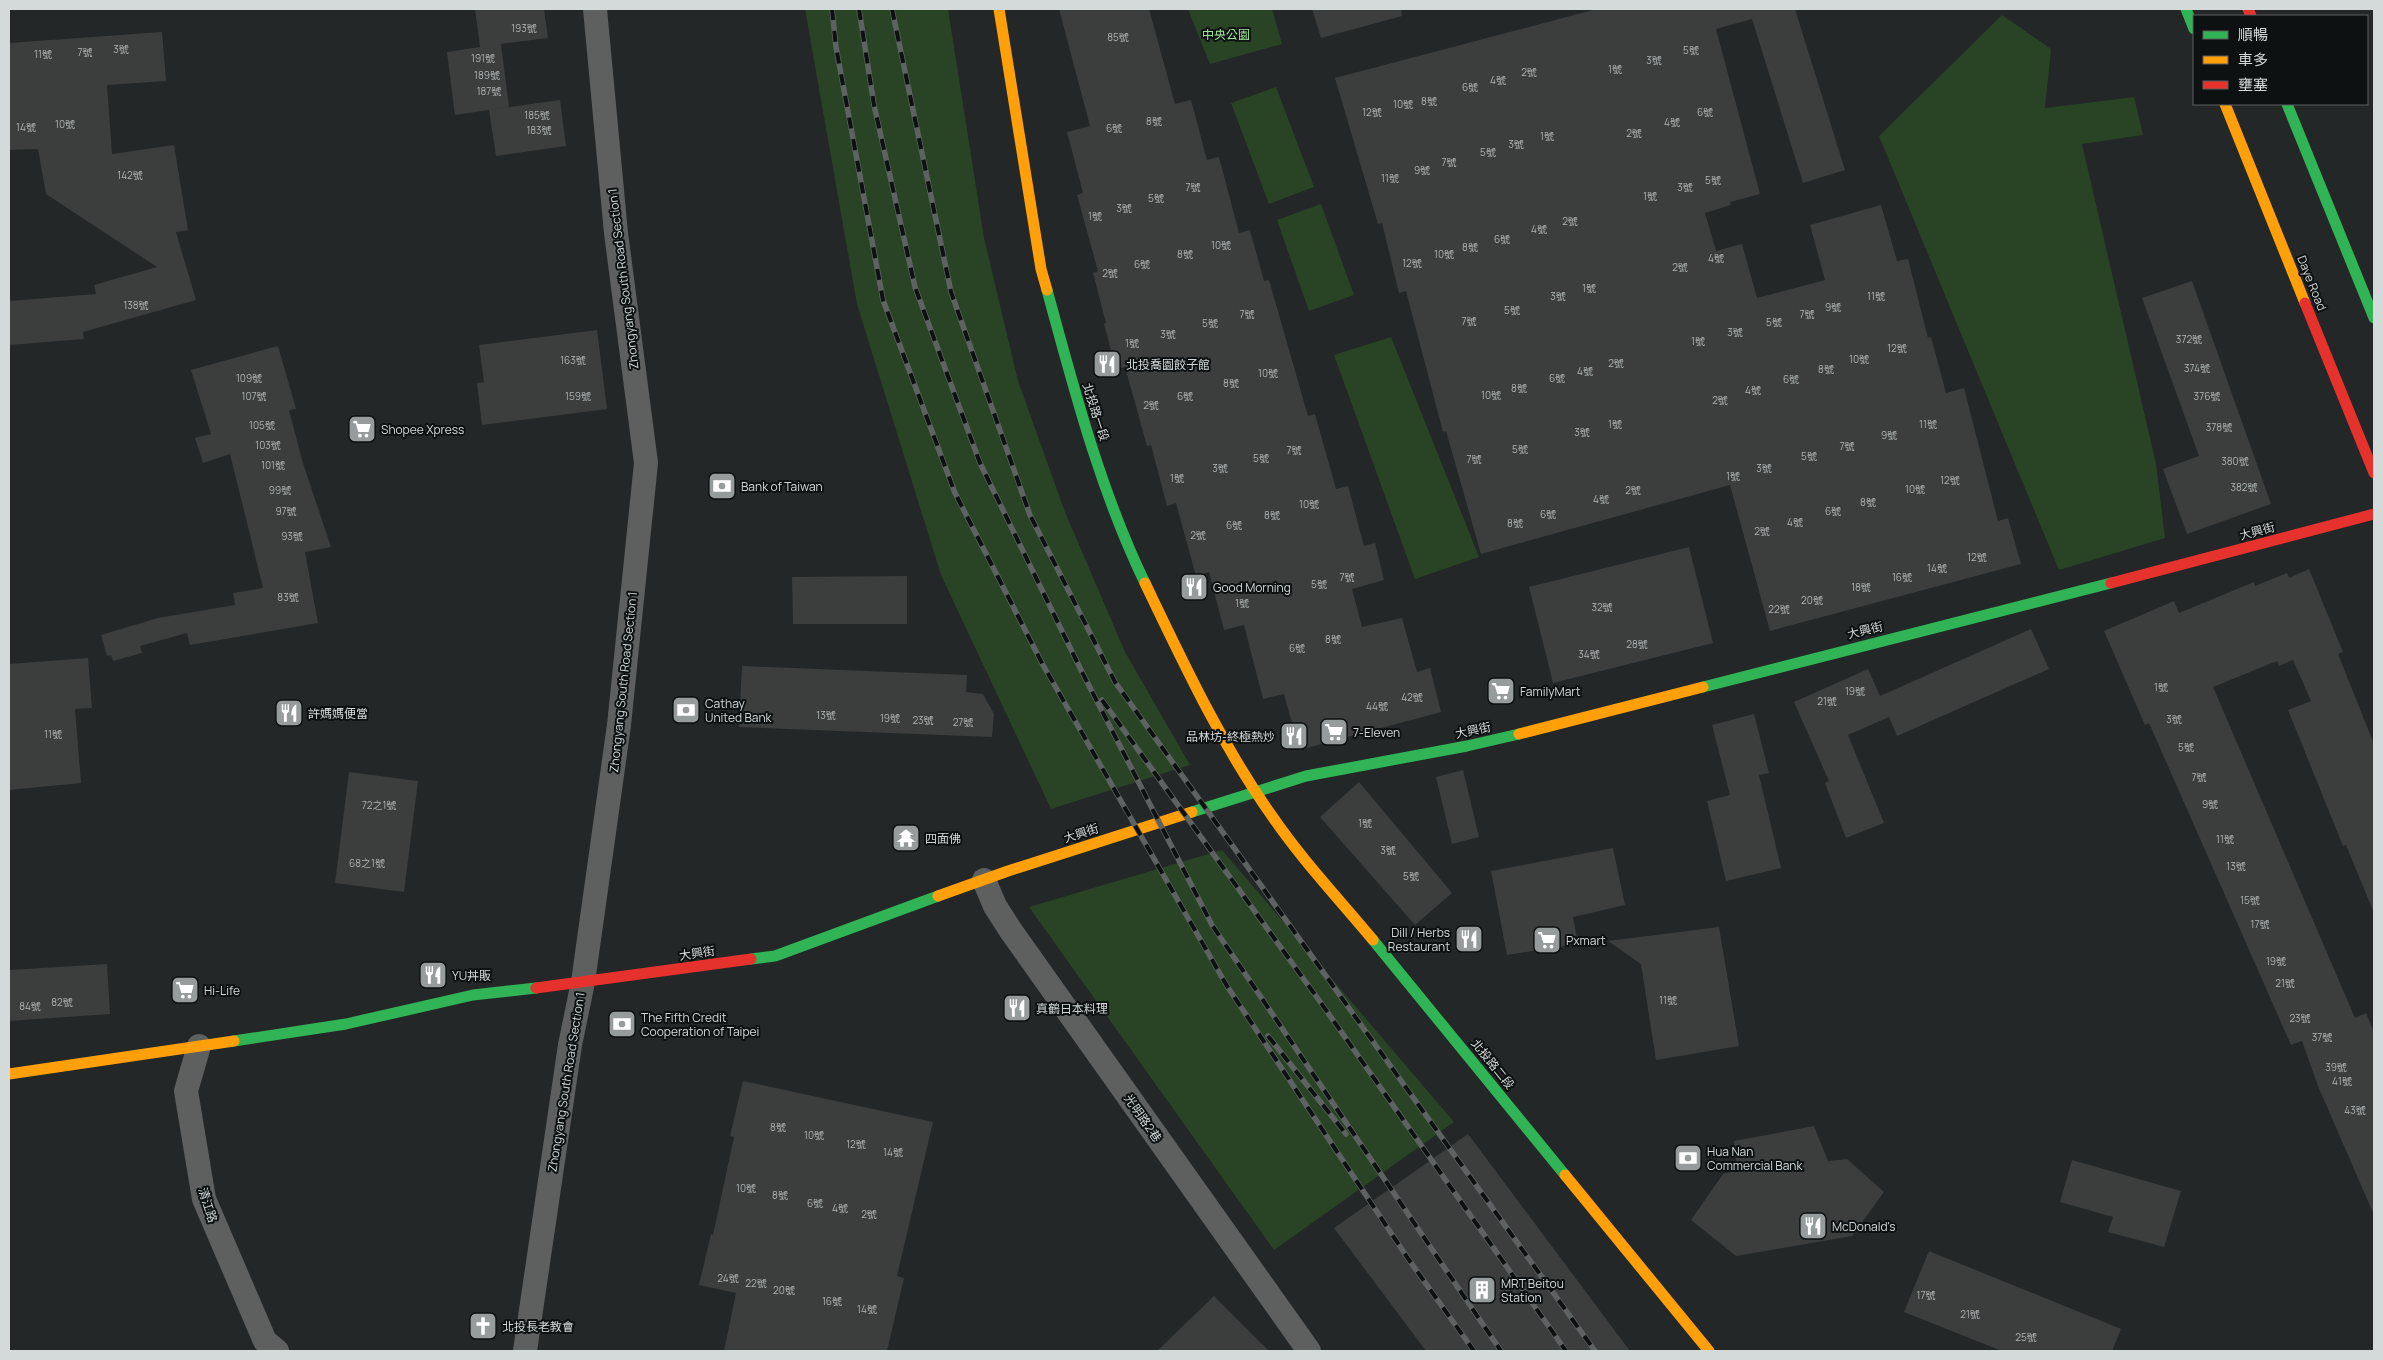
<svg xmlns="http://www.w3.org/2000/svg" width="2383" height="1360" font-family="Manrope,'Noto Sans TC',sans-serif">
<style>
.green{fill:#284425}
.building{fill:#3b3e3d}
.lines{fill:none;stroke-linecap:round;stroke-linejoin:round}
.street{stroke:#5e6060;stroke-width:24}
.fast{stroke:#30b455;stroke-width:11}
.slow{stroke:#ff9f0a;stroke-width:11}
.jam{stroke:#e5322d;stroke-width:11}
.rail-casing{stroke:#5f6262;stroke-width:5.5}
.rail{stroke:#0d1111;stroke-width:4;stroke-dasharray:11;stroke-linecap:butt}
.labels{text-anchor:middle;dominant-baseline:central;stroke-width:4;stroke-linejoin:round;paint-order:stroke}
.number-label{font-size:10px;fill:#aeb3b3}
.park-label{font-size:12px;fill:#a4e99b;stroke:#0d1111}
.street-label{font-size:12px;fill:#d4dada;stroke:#0d1111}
.poi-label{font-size:12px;fill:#d4dada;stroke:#0d1111;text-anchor:start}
</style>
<rect width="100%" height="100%" fill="#232727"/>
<path class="green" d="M805 9H948L984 238 1018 381 1065 512 1125 652 1190 765 1051 809 941 575 857 304Z
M1188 9H1272L1282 44 1210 64Z
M2002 15 2051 49 2045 108 2134 97 2143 135 2082 144 2156 464 2165 538 2059 570 1879 136Z
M1276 87 1314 187 1269 204 1231 103Z
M1321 204 1354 295 1309 311 1277 220Z
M1391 337 1479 557 1415 579 1334 355Z
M1222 850 1454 1122 1274 1250 1029 907Z"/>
<path class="building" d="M475 9H544L548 38 501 44 509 107 455 115 447 52 480 47Z
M1059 9H1149L1175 104 1191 100 1207 160 1219 157 1239 233 1250 230 1264 281 1269 280 1308 416 1315 414 1336 489 1348 486 1364 546 1375 543 1384 580 1352 589 1362 627 1402 618 1417 672 1430 668 1441 712 1299 750 1284 694 1263 699 1244 625 1224 630 1209 572 1196 576 1176 503 1167 506 1151 445 1147 446 1125 367 1116 369 1104 324 1106 323 1093 273 1098 271 1077 195 1083 193 1067 132 1090 126Z
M1312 9H1401L1402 16 1321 38Z
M1597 9H1795L1845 170 1803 183 1752 19 1716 29 1760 194 1730 202 1731 205 1705 213 1716 251 1742 244 1757 298 1825 280 1810 225 1881 205 1897 261 1908 259 1928 338 1931 337 1946 393 1964 388 1998 521 2008 518 2021 564 1770 631 1730 485 1481 554 1446 431 1443 432 1406 291 1399 293 1382 223 1378 224 1335 78Z
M162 32 166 81 107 85 112 154 174 145 188 230 176 232 196 300 83 332 84 339 9 345V301L96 294 94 285 157 267 46 194 38 149 9 150V43Z
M560 100 566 146 496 156 489 110Z
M2192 281 2271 504 2187 534 2163 469 2199 456 2142 298Z
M597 330 607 409 482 425 477 383 484 382 479 345Z
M278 346 296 409 289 410 302 460 331 547 305 552 318 623 190 645 187 633 140 646 142 653 113 661 111 655 107 656 101 635 158 618 235 605 233 593 263 588 230 454 203 463 195 438 211 434 191 370Z
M1689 547 1713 643 1553 683 1529 587Z
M2309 569 2343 652 2338 654 2374 744V913L2346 845 2343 846 2288 710 2311 701 2293 660 2279 666 2277 661 2213 687 2355 1018 2366 1013 2374 1032V1215L2318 1086 2302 1041 2291 1045 2149 723 2145 725 2104 631 2174 601 2179 613 2254 582 2255 586 2287 573 2289 578Z
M907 576V624H793L792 577Z
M2031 629 2049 669 1897 736 1889 717 1848 735 1884 823 1846 838 1825 783 1829 781 1794 702 1868 669 1880 696Z
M88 658 92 708 75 709 81 783 9 790V664Z
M742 666 967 675 966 692 983 694 994 714 992 737 739 727Z
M1754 714 1769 773 1759 775 1781 868 1726 881 1707 801 1730 795 1712 725Z
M1463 770 1479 837 1452 844 1436 777Z
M349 772 418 781 404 892 335 883Z
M1359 782 1452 893 1415 925 1320 817Z
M1613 848 1625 905 1573 917 1578 944 1507 955 1491 871Z
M1719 927 1739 1046 1656 1060 1641 964 1608 941Z
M107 964 110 1014 9 1021V970Z
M743 1081 933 1122 897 1276 904 1278 887 1351H724L736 1293 699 1285 711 1234 713 1235 734 1137 730 1136Z
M1814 1126 1828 1161 1847 1159 1884 1192 1852 1236 1736 1256 1691 1220 1723 1174 1737 1170 1734 1141Z
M1468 1134 1630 1351H1426L1334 1228Z
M2072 1160 2181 1191 2164 1247 2108 1232 2113 1217 2060 1202Z
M1929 1251 2121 1329 2112 1351H2002L1904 1312Z
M1214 1296 1269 1351H1157Z"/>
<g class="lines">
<path class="street" d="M984 880 995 906 1011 931 1309 1351
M199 1046 186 1091 204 1199 265 1341 277 1351
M525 1351 570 1045 583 982 619 725 646 463 616 233 595 9"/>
<path class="fast" d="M2186 9 2194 29
M2287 104 2374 318
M1047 290C1074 389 1100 490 1145 583
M1703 687 2111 583
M1192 812 1306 776 1467 746 1519 734
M1373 940 1565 1175
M751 959 775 956 938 896
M234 1041 346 1024 473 995 536 988"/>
<path class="slow" d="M999 9 1041 269 1047 290
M2225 104 2305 303
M1145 583C1183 662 1221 744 1272 816 1302 860 1339 899 1373 940
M1519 734 1703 687
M938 896 1008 871 1192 812
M9 1074 234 1041
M1565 1175 1709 1351"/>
<path class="jam" d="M2248 9 2251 16
M2305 303 2374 473
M2111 583 2374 514
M536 988 751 959"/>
<defs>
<path id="rail" d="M832 9 836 47 883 300 955 493 1043 665 1227 986 1409 1260 1474 1351
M859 9 874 105 915 287 980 463 1082 672 1212 925 1501 1351
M892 9 951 292 1030 515 1115 682 1595 1351
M1102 700 1321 1003 1566 1351
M1268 1036 1346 1134"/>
</defs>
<use href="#rail" class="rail-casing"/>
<use href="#rail" class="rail"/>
</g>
<defs>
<symbol id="restaurant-square" viewBox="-11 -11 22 22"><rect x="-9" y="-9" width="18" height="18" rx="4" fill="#969b9b" stroke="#0d1111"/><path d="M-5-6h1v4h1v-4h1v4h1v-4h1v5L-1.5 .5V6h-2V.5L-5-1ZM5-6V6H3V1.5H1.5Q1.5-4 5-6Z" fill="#fff"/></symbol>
<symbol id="supermarket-square" viewBox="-11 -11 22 22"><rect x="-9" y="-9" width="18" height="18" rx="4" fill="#969b9b" stroke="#0d1111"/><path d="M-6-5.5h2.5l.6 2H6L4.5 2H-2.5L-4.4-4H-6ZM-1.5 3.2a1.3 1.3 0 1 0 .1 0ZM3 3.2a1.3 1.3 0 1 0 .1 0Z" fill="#fff"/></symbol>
<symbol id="bank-square" viewBox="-11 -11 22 22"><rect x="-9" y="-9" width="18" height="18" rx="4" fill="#969b9b" stroke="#0d1111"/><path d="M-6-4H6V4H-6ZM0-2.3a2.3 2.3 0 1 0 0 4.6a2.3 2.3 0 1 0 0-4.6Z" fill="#fff"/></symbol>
<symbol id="temple-square" viewBox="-11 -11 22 22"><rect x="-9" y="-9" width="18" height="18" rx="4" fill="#969b9b" stroke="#0d1111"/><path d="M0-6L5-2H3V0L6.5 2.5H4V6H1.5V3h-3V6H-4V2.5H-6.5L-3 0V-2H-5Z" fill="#fff"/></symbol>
<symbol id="building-square" viewBox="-11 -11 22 22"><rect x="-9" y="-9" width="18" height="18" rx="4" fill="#969b9b" stroke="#0d1111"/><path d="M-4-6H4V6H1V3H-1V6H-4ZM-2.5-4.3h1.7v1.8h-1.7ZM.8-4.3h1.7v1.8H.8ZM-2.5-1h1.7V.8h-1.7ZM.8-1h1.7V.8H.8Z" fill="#fff"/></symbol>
<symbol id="church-square" viewBox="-11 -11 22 22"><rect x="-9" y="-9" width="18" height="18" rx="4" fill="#969b9b" stroke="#0d1111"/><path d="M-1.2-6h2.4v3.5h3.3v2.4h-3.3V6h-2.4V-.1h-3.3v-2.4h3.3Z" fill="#fff"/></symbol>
</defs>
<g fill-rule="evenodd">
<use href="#restaurant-square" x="1091" y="348" width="32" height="32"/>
<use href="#supermarket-square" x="346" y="413" width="32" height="32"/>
<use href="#bank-square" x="706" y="470" width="32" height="32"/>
<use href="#restaurant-square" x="1178" y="571" width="32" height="32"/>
<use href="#supermarket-square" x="1485" y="675" width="32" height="32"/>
<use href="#bank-square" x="670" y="694" width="32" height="32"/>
<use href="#restaurant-square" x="273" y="697" width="32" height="32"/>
<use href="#supermarket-square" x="1318" y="716" width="32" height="32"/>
<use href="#restaurant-square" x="1278" y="720" width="32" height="32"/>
<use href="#temple-square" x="890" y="822" width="32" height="32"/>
<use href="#restaurant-square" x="1453" y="923" width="32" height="32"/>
<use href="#supermarket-square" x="1531" y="924" width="32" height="32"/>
<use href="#restaurant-square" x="417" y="959" width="32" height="32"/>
<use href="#supermarket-square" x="169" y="974" width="32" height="32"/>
<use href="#restaurant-square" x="1001" y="992" width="32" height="32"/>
<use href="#bank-square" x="606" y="1008" width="32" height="32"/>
<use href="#bank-square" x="1672" y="1142" width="32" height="32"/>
<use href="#restaurant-square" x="1797" y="1210" width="32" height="32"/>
<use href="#building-square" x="1466" y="1274" width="32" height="32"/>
<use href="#church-square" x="467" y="1310" width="32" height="32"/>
</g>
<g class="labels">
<g class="number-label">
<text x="524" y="28">193號</text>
<text x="1118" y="37">85號</text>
<text x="121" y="49">3號</text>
<text x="1691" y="50">5號</text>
<text x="85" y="52">7號</text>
<text x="43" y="54">11號</text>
<text x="483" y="58">191號</text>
<text x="1654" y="60">3號</text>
<text x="1615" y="69">1號</text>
<text x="1529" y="72">2號</text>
<text x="487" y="75">189號</text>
<text x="1498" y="80">4號</text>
<text x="1470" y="87">6號</text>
<text x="489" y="91">187號</text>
<text x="1429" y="101">8號</text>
<text x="1403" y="104">10號</text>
<text x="1372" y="112">12號</text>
<text x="1705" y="112">6號</text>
<text x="537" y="115">185號</text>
<text x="1154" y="121">8號</text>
<text x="1672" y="122">4號</text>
<text x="65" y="124">10號</text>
<text x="26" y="127">14號</text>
<text x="1114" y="128">6號</text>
<text x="539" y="130">183號</text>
<text x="1634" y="133">2號</text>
<text x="1547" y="136">1號</text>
<text x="1516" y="144">3號</text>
<text x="1488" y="152">5號</text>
<text x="1449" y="162">7號</text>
<text x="1422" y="170">9號</text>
<text x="130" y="175">142號</text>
<text x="1390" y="178">11號</text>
<text x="1713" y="180">5號</text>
<text x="1193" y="187">7號</text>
<text x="1685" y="187">3號</text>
<text x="1650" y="196">1號</text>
<text x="1156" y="198">5號</text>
<text x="1124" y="208">3號</text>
<text x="1095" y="216">1號</text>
<text x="1570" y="221">2號</text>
<text x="1539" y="229">4號</text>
<text x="1502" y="239">6號</text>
<text x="1221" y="245">10號</text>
<text x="1470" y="247">8號</text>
<text x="1185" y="254">8號</text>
<text x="1444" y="254">10號</text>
<text x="1716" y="258">4號</text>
<text x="1412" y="263">12號</text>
<text x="1142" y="264">6號</text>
<text x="1680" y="267">2號</text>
<text x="1110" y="273">2號</text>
<text x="1589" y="288">1號</text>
<text x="1558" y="296">3號</text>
<text x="1876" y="296">11號</text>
<text x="136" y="305">138號</text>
<text x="1833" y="307">9號</text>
<text x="1512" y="310">5號</text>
<text x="1247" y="314">7號</text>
<text x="1807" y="314">7號</text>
<text x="1469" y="321">7號</text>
<text x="1774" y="322">5號</text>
<text x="1210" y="323">5號</text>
<text x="1735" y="332">3號</text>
<text x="1168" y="334">3號</text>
<text x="2189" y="339">372號</text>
<text x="1698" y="341">1號</text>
<text x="1132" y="343">1號</text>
<text x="1897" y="348">12號</text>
<text x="1859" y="359">10號</text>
<text x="573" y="360">163號</text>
<text x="1616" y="363">2號</text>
<text x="2197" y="368">374號</text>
<text x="1826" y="369">8號</text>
<text x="1585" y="371">4號</text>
<text x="1268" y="373">10號</text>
<text x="249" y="378">109號</text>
<text x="1557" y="378">6號</text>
<text x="1791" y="379">6號</text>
<text x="1231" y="383">8號</text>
<text x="1519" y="388">8號</text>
<text x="1753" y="390">4號</text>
<text x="1491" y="395">10號</text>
<text x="254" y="396">107號</text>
<text x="578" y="396">159號</text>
<text x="1185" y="396">6號</text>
<text x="2207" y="396">376號</text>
<text x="1720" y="400">2號</text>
<text x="1151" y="405">2號</text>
<text x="1615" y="424">1號</text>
<text x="1928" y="424">11號</text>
<text x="262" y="425">105號</text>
<text x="2219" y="427">378號</text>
<text x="1582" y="432">3號</text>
<text x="1889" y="435">9號</text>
<text x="268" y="445">103號</text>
<text x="1847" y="446">7號</text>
<text x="1520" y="449">5號</text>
<text x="1294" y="450">7號</text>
<text x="1809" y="456">5號</text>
<text x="1261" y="458">5號</text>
<text x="1474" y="459">7號</text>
<text x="2235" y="461">380號</text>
<text x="273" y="465">101號</text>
<text x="1220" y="468">3號</text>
<text x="1764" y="468">3號</text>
<text x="1733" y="476">1號</text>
<text x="1177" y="478">1號</text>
<text x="1950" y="480">12號</text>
<text x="2244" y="487">382號</text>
<text x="1915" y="489">10號</text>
<text x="280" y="490">99號</text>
<text x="1633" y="490">2號</text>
<text x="1601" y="499">4號</text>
<text x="1868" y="502">8號</text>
<text x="1309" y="504">10號</text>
<text x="286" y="511">97號</text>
<text x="1833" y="511">6號</text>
<text x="1548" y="514">6號</text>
<text x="1272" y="515">8號</text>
<text x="1795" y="522">4號</text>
<text x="1515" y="523">8號</text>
<text x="1234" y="525">6號</text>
<text x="1762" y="531">2號</text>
<text x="1198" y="535">2號</text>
<text x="292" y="536">93號</text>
<text x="1977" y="557">12號</text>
<text x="1937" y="568">14號</text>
<text x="1347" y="577">7號</text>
<text x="1902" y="577">16號</text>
<text x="1319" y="584">5號</text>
<text x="1861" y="587">18號</text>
<text x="288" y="597">83號</text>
<text x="1812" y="600">20號</text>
<text x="1242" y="603">1號</text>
<text x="1602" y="607">32號</text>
<text x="1779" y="609">22號</text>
<text x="1333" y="639">8號</text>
<text x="1637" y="644">28號</text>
<text x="1297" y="648">6號</text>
<text x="1589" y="654">34號</text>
<text x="2161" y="687">1號</text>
<text x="1855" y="691">19號</text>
<text x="1412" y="697">42號</text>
<text x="1827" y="701">21號</text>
<text x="1377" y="706">44號</text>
<text x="826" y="715">13號</text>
<text x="890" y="718">19號</text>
<text x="2174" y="719">3號</text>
<text x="923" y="720">23號</text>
<text x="963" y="722">27號</text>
<text x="53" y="734">11號</text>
<text x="2186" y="747">5號</text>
<text x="2199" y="777">7號</text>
<text x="2210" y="804">9號</text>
<text x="379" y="805">72之1號</text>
<text x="1365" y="823">1號</text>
<text x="2225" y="839">11號</text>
<text x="1388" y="850">3號</text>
<text x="367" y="863">68之1號</text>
<text x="2236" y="866">13號</text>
<text x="1411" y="876">5號</text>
<text x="2250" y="900">15號</text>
<text x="2260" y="924">17號</text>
<text x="2276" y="961">19號</text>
<text x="2285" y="983">21號</text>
<text x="1668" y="1000">11號</text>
<text x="62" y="1002">82號</text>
<text x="30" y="1006">84號</text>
<text x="2300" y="1018">23號</text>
<text x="2322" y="1037">37號</text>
<text x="2336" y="1067">39號</text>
<text x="2342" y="1081">41號</text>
<text x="2355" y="1110">43號</text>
<text x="778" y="1127">8號</text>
<text x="814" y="1135">10號</text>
<text x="856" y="1144">12號</text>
<text x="893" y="1152">14號</text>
<text x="746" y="1188">10號</text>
<text x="780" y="1195">8號</text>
<text x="815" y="1203">6號</text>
<text x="840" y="1208">4號</text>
<text x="869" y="1214">2號</text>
<text x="728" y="1278">24號</text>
<text x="756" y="1283">22號</text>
<text x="784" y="1290">20號</text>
<text x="1926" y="1295">17號</text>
<text x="832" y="1301">16號</text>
<text x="867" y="1309">14號</text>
<text x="1970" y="1314">21號</text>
<text x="2026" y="1337">25號</text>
</g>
<g class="park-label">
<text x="1226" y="34">中央公園</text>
</g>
<g class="street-label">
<text transform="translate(623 279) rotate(-97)">Zhongyang South Road Section 1</text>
<text transform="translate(2312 283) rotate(68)">Daye Road</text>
<text transform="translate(1096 412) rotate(72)">北投路一段</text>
<text transform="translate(2257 531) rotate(-15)">大興街</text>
<text transform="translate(1865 630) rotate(-14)">大興街</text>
<text transform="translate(623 682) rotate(-84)">Zhongyang South Road Section 1</text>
<text transform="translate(1473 730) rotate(-12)">大興街</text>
<text transform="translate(1081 833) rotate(-18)">大興街</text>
<text transform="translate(697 953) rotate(-8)">大興街</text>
<text transform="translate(1493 1064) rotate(51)">北投路二段</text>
<text transform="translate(566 1082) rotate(-81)">Zhongyang South Road Section 1</text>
<text transform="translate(1143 1118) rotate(55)">光明路2巷</text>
<text transform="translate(208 1205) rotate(72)">清江路</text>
</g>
<g class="poi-label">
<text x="1126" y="364">北投喬園餃子館</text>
<text x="381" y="429">Shopee Xpress</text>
<text x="741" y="486">Bank of Taiwan</text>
<text x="1213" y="587">Good Morning</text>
<text x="1520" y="691">FamilyMart</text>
<text x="705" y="703">Cathay<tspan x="705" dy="14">United Bank</tspan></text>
<text x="308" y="713">許媽媽便當</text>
<text x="1353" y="732">7-Eleven</text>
<text x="1275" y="736" text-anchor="end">品林坊-終極熱炒</text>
<text x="925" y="838">四面佛</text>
<text x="1450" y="932" text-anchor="end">Dill / Herbs<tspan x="1450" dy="14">Restaurant</tspan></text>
<text x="1566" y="940">Pxmart</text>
<text x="452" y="975">YU丼販</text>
<text x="204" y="990">Hi-Life</text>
<text x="1036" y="1008">真鶴日本料理</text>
<text x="641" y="1017">The Fifth Credit<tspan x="641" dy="14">Cooperation of Taipei</tspan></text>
<text x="1707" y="1151">Hua Nan<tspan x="1707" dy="14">Commercial Bank</tspan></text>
<text x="1832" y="1226">McDonald's</text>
<text x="1501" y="1283">MRT Beitou<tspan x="1501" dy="14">Station</tspan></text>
<text x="502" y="1326">北投長老教會</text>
</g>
</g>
<rect width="2383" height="1360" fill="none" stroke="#d4dada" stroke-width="20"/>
<rect x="2193" y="15" width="175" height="90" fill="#0d1111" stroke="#5d6161"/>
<rect x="2203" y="31" width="25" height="8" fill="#30b455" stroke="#5d6161"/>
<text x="2238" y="40" font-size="15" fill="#d4dada">順暢</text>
<rect x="2203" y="56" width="25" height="8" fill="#ff9f0a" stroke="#5d6161"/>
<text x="2238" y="65" font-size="15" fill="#d4dada">車多</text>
<rect x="2203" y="81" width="25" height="8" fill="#e5322d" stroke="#5d6161"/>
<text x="2238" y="90" font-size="15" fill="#d4dada">壅塞</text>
</svg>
